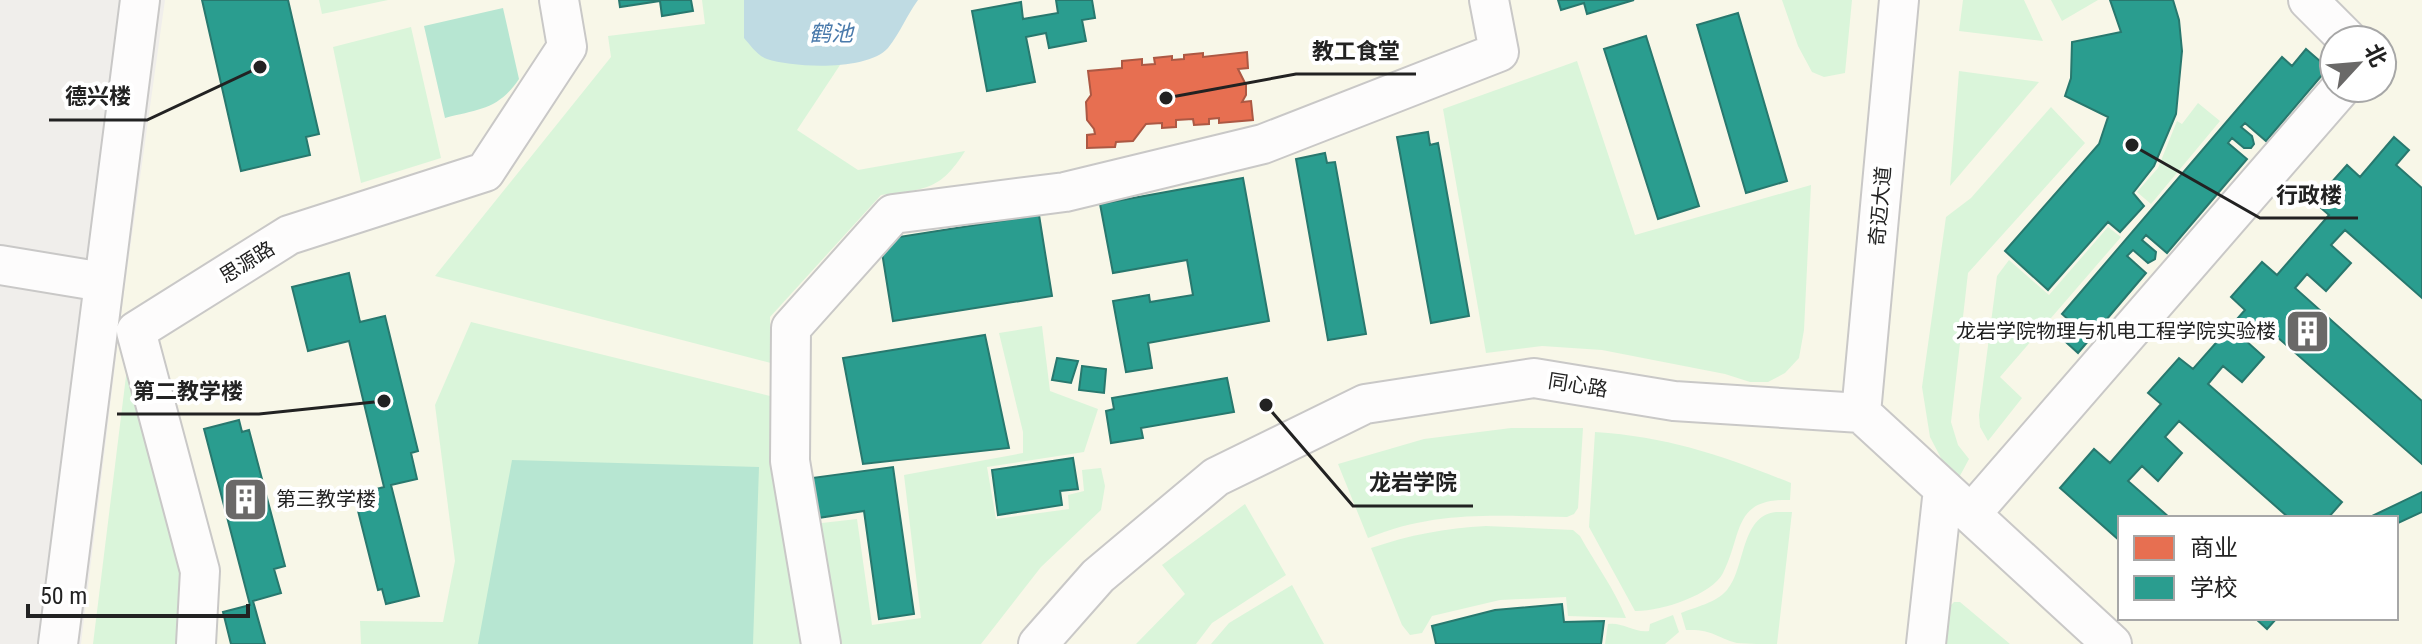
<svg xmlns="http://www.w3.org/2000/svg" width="2422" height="644" font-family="'Roboto Condensed','Noto Sans SC',sans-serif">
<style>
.education{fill:#f8f7e8;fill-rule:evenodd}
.park{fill:#daf5da}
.pitch{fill:#b7e6d2}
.water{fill:#bfdbe3}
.shops{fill:#e76f51;stroke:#ac5843;stroke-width:2}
.schools{fill:#2a9d8f;stroke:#28786e;stroke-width:2}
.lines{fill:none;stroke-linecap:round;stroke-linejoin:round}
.minor-casing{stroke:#c9c8c7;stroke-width:42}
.minor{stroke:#fdfcfc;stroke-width:38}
.labels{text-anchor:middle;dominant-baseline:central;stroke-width:8;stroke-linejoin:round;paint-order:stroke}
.street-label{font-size:20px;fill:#222;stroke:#fff}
.poi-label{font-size:20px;fill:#222;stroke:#fff;text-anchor:end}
.water-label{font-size:22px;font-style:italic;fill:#4a7aab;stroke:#fff}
.leader{fill:none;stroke:#222;stroke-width:3}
.callout-dot{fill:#222;stroke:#fff;stroke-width:3}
.callout-label{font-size:22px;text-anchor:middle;font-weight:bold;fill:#222;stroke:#fff;stroke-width:8;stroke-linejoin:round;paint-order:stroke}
</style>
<rect width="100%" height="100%" fill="#f0eeeb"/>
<path class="education" d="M165 0H2422V644H81L124 292ZM2334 40H2382V88H2334ZM2120 518H2396V618H2120Z"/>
<path class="park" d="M319 0H388L322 14Z
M702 0H883L797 130 858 170 965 151C940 191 925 189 881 195L770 317 771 363 435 276 611 57 608 36 705 24Z
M1782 0H1852L1845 73 1824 77 1812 72 1798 46Z
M1963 0H2024L2043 41 1959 31Z
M2051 0H2098L2062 21Z
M411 27 441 158 361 183 333 47Z
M1577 61 1635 235 1811 185 1804 330 1799 358 1785 373 1768 382H1750L1725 374 1602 350 1542 346 1486 353 1443 109Z
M1959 71 2039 82 1950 186Z
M2198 103 2220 121 2151 204 2137 192 2158 168 2177 121 2182 124Z
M2051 107 2085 143 1968 273 1951 422 1958 445 1969 459 1955 485 1930 437 1922 387 1946 217 1971 198Z
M2108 227 2121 237 2000 377 2022 398 1988 441 1980 427 1979 415 1997 276 2009 260 2049 295Z
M471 322 774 397 804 644H361L360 621 443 622 455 561 435 405Z
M1042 326 1050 391 1098 409 1084 452 987 467 996 519 1069 509 1068 495 1084 491 1082 470 1101 468 1105 486 1101 510 1041 567 981 644H836L813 524 857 519 872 625 921 618 904 475 1023 453V432L999 333Z
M128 360 186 572 181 644H93Z
M1511 428H1583L1578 508 1574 514 1567 517C1495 516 1437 510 1368 538L1338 464 1424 439Z
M1595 432C1670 437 1723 456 1791 483L1790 500C1732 498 1743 534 1723 573 1712 595 1659 612 1635 611L1589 527Z
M1245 504 1286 575 1212 623 1196 644H1136L1185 594 1162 565Z
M1776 512H1792L1777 644C1765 644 1748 644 1737 643 1715 637 1713 629 1686 630L1681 613C1695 607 1716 603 1727 590 1746 568 1740 516 1776 512Z
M1486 526 1573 530 1580 536C1595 563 1615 590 1626 618L1568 616 1566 597 1500 600 1432 616 1422 633 1410 635 1402 625 1371 548C1410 535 1445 528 1486 526Z
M1292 585 1324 644H1211L1229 623Z
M1954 602H1960L2010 644H1943L1947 609Z
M1673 615 1679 632 1665 644H1605L1608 624C1623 622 1634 633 1649 631L1650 624Z"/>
<path class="pitch" d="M503 8 519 79C498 110 479 109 445 118L424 26Z
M512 460 759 467 753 644H478Z"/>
<path class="water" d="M744 0H918C907 15 900 33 888 48 868 71 794 68 767 59 758 56 750 45 744 38Z"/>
<path class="shops" d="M1247 52 1248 68 1238 69 1246 85V95L1242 102 1251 101 1253 120 1219 123V118L1209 119V124L1194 125 1193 119 1176 120V127L1162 128V123L1146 124 1133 141 1116 142 1115 147 1087 148V135L1095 134 1094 129 1087 120 1086 102 1091 95 1088 71 1122 68V61L1142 59V65L1155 64 1154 58 1172 56V60L1184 59V55L1203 53V57Z"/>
<path class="schools" d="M202 0H288L319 134 306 137 310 155 241 171Z
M619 0H691L693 11 662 16 660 1 620 7Z
M1056 0H1092L1095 18 1082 20 1086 41 1049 48 1046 33 1026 37 1035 82 987 91 972 11 1021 2 1023 19 1058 13Z
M1558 0H1634L1587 14 1584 3 1561 10Z
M2110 0H2173L2179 20 2182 51 2176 114 2154 166 2133 193 2144 206 2120 232 2108 222 2048 290 2005 251 2099 144 2108 117 2065 96 2071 78 2072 42 2121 32Z
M1738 13 1787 181 1746 193 1697 25Z
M1646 36 1699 206 1658 219 1604 49Z
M2306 49 2328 68 2266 141 2245 123 2241 127 2252 136 2254 144 2251 148H2244L2232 138 2228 143 2247 159 2167 253 2146 235 2142 240 2156 252 2155 259 2148 263 2133 250 2127 256 2146 273 2078 353 2058 335 2070 321 2062 314 2282 57 2292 66Z
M1428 132 1430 145 1438 143 1469 316 1431 323 1397 137Z
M2394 137 2409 150 2396 165 2422 188V298L2345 230 2331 245 2351 263 2326 291 2307 274 2295 288 2422 401V464L2260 322 2245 340 2264 357 2242 382 2223 366 2208 384 2342 502 2328 518H2289L2179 421 2165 437 2182 453 2158 481 2142 466 2128 481 2170 518H2120V541L2060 488 2094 449 2110 463 2161 404 2148 393 2179 358 2193 369 2245 310 2231 297 2262 262 2277 275 2329 215 2314 202 2347 165 2360 177Z
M1325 153 1327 163 1335 162 1366 334 1328 340 1296 159Z
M1243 178 1269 321 1148 343 1152 368 1126 372 1113 301 1149 295 1150 302 1193 295 1187 260 1113 273 1100 204Z
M1039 215 1052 296 893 321 880 240Z
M349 273 360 322 385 316 418 451 411 453 417 479 391 485 419 596 386 604 382 589 378 590 354 495 384 487 349 341 308 351 292 287Z
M985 335 1009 448 863 464 843 358Z
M1057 358 1078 361 1071 383 1052 380Z
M1082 366 1106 369 1104 393 1079 390Z
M1227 378 1234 412 1141 428 1143 438 1111 443 1106 411 1114 409 1112 398Z
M239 420 242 432 249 430 285 566 274 569 281 593 253 601 265 644H231L223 612 250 605 204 429Z
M1073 458 1078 489 1060 491 1062 505 998 515 992 470Z
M893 467 914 614 879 619 864 511 818 518 812 478Z
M2422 492V512L2396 524V518H2368Z
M1562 604 1564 622 1604 621 1601 644H1436L1432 626 1495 610Z
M2255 618H2277L2267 629Z"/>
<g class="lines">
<defs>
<path id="minor" d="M2308 0 2348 40
M0 265 103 282
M1861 413 1899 0
M1971 514 2341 88
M58 644 140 0
M196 644 200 571 136 331 289 235 485 172 567 47 559 0
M821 644 790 461 791 328 893 214 1065 192 1263 144 1499 52 1489 0
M1038 644 1098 576 1216 477 1365 404 1534 378 1674 401 1861 413 2112 644
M1926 644 1943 489"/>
</defs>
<use href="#minor" class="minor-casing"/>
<use href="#minor" class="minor"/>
</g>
<defs>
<symbol id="building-square" viewBox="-11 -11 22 22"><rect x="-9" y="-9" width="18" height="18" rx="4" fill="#6a6968" stroke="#fff"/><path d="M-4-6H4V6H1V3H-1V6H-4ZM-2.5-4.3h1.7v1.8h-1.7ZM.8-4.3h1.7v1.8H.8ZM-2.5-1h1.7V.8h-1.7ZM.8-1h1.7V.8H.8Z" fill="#fff"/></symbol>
</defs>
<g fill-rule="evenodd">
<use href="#building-square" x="2282" y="306" width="51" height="51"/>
<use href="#building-square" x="220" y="474" width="51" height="51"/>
</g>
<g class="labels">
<g class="street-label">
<text transform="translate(1880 206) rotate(-85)">奇迈大道</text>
<text transform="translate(247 262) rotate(-32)">思源路</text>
<text transform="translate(1578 385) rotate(9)">同心路</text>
</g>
<g class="poi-label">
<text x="2276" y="331">龙岩学院物理与机电工程学院实验楼</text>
<text x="276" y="499" text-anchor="start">第三教学楼</text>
</g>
<g class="water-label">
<text x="831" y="33">鹤池</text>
</g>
</g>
<path class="leader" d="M1166 98L1296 74H1416M260 67L147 120H49M2132 145L2260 218H2358M384 401L259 414H117M1266 405L1353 506H1473"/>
<g class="callout-dot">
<circle cx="1166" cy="98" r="8"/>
<circle cx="260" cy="67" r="8"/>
<circle cx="2132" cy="145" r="8"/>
<circle cx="384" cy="401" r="8"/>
<circle cx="1266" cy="405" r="8"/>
</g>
<g class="callout-label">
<text x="1356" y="59">教工食堂</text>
<text x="98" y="104">德兴楼</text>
<text x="2309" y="203">行政楼</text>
<text x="188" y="399">第二教学楼</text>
<text x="1413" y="490">龙岩学院</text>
</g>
<rect x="2118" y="516" width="280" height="104" fill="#ffffff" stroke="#a7a7a7" stroke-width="2"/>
<rect x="2134" y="536" width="40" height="24" fill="#e76f51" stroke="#a7a7a7" stroke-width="2"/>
<text x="2190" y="556" font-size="24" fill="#222222">商业</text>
<rect x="2134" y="576" width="40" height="24" fill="#2a9d8f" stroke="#a7a7a7" stroke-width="2"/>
<text x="2190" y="596" font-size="24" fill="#222222">学校</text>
<g transform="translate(2358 64) rotate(64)"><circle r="38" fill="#ffffff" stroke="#a7a7a7" stroke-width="2"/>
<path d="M0-6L14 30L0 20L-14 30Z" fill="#6a6968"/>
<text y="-12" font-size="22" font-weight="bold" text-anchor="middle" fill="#222222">北</text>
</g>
<path d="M28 604v12h220v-12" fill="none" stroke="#222222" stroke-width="4"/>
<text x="40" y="604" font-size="24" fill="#222222" stroke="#ffffff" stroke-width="6" paint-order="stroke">50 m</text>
</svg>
